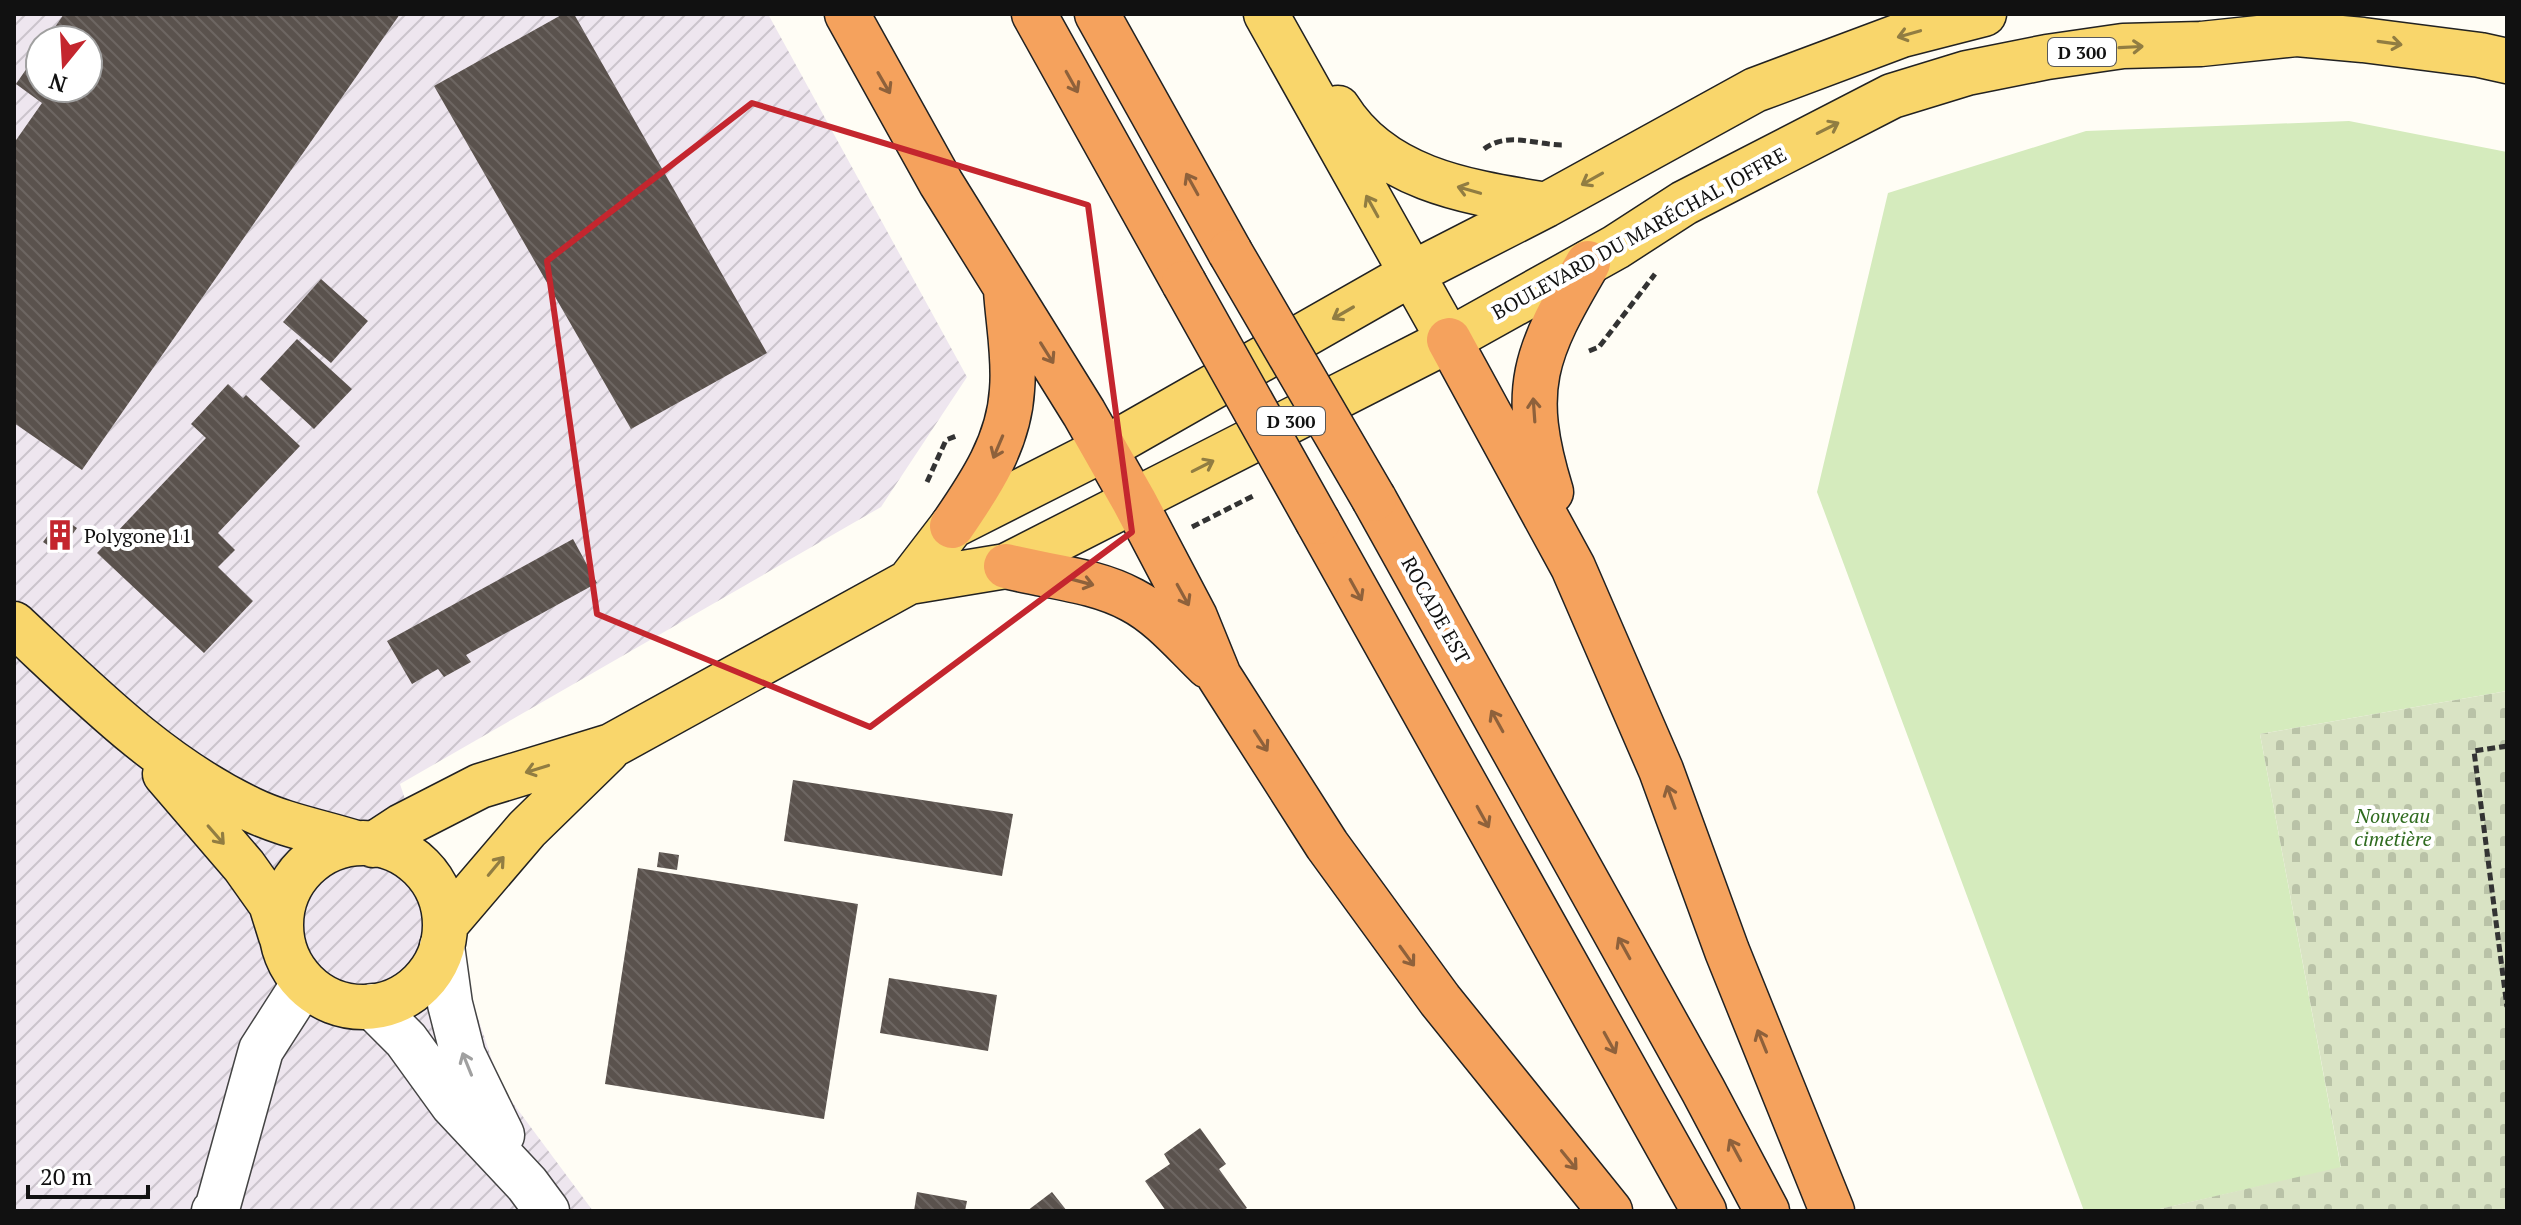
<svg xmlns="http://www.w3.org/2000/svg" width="2521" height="1225" font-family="'PT Serif',serif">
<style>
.industrial{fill:url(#industrial-furrows);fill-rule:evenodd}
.grass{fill:#d5ebbd}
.cemetery{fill:url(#cemetery-stones)}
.building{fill:url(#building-back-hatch)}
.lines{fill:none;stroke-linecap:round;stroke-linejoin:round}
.minor-casing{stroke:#444;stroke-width:47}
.major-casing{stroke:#222;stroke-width:47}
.highway-casing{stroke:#222;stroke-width:47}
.path{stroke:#333;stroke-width:5;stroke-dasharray:8 4;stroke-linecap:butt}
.minor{stroke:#fff;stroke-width:44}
.major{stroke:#f9d66b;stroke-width:44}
.highway{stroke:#f5a25d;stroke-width:44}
.highway-bridge-casing{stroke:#222;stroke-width:47;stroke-linecap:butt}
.highway-bridge{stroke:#f5a25d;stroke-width:44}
.oneway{stroke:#917d42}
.oneway2{stroke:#8e613b}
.oneway3{stroke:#a0a0a0}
.marked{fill:none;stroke:#c4262e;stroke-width:6;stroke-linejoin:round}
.labels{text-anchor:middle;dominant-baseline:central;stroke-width:8;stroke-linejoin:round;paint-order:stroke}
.shield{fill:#fff;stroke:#585858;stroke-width:2}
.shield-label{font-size:18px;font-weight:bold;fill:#111}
.street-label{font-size:20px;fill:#111;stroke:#fff}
.poi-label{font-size:20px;fill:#111;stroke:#fff;text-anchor:start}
.park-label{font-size:20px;font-style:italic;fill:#2f6b1f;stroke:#fff}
</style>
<defs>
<pattern id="industrial-furrows" width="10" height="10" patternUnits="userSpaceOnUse" patternTransform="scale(2)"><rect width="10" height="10" fill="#eee6ef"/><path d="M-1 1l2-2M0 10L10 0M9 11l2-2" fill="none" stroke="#cbc4cc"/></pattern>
<pattern id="cemetery-stones" width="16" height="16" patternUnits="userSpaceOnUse" patternTransform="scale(2)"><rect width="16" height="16" fill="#d9e3c4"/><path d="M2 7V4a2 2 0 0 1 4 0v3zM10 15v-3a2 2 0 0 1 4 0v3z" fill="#b9c2a7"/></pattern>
<pattern id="building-back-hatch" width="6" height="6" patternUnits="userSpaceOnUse" patternTransform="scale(2)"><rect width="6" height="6" fill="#5a524d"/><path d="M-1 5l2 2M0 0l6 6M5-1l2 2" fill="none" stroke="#6d6662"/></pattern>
</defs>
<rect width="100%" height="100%" fill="#fffdf5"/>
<path class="industrial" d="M14 14H768L967 377 881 507 400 784 501 1087 593 1211H14ZM40 40H88V88H40Z"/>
<path class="grass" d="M2349 121 2507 152V691L2260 734 2341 1168 2151 1211H2084L1817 492 1888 193 2086 131Z"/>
<path class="cemetery" d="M2507 691V1211H2151L2341 1167 2260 734Z"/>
<path class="building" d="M64 14H400L82 470 14 423V143L42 103 16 84 40 49V88H88V40H46Z
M563 14H574L767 353 631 429 434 86Z
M321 279 368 321 331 363 283 322Z
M297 339 352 389 314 429 260 379Z
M228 384 243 398 246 395 300 446 218 533 235 550 218 567 253 601 204 653 97 553 206 438 191 424Z
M61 517 77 528 59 553 43 542Z
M573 539 597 583 466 655 471 662 444 677 438 669 412 684 387 641Z
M793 780 1013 814 1002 876 784 841Z
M659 852 679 855 677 870 657 867Z
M638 868 858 904 824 1119 605 1084Z
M889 978 997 995 988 1051 880 1033Z
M1200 1128 1226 1164 1219 1169 1247 1208 1242 1211H1166L1145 1181 1170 1164 1164 1154Z
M917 1192 967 1201 965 1211H914Z
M1052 1192 1067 1211H1027Z"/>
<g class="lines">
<defs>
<path id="minor" d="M442 946 450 1004 463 1055 502 1135
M372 1006 406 1040 453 1105 527 1184 547 1211
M214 1211 217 1209 261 1050 304 983"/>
<path id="major" d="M1266 14 1449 340
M1338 108C1383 180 1468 192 1546 205
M909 582 952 526 1104 449 1411 274 1546 205 1755 90 1902 35 1984 14
M14 624C88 693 158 765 250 809 283 825 321 832 356 843
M165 774 244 866 271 904 281 936
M281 925a82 82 0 1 1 164 0a82 82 0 1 1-164 0Z
M373 845 402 826 480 786 611 746 909 582 1006 566 1449 340 1616 247 1684 203 1892 96 1967 73 2047 57 2123 46 2201 44 2297 34 2363 40 2480 55 2507 61
M445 925 527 829 607 751"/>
<path id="highway" d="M847 14 941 183 1084 413 1134 501 1195 617 1219 676 1327 845 1440 1000 1610 1211
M1034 14 1184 283
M1097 14 1230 252
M1449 340 1573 567 1661 770 1727 951 1832 1211
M1551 492C1519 388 1535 353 1588 263
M1374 499 1703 1090 1767 1211
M1318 522 1704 1211
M952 526C981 484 1009 442 1012 390 1015 358 1008 322 1006 290
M1006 566C1048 577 1093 579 1132 600 1161 615 1185 644 1208 666"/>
</defs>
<use href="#minor" class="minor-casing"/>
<use href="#major" class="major-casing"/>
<use href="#highway" class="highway-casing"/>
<path class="path" d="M1484 149C1508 131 1535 145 1563 145
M1589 351 1599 347 1655 274
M927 482 946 440 956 436
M1192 527 1255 495
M2507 746 2474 751 2507 1007"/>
<use href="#minor" class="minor"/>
<use href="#major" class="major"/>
<use href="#highway" class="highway"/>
<defs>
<path id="highway-bridge" d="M1230 252 1374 499
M1184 283 1318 522"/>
</defs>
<use href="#highway-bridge" class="highway-bridge-casing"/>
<use href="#highway-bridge" class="highway-bridge"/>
</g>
<defs><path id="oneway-shaft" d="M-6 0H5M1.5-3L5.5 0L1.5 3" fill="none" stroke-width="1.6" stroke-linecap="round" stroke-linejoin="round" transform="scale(2)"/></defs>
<g class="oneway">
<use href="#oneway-shaft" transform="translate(1909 34) rotate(164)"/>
<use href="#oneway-shaft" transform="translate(2390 43) rotate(8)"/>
<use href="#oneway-shaft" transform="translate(2131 47) rotate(-3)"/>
<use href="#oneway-shaft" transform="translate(1828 128) rotate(-27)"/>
<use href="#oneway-shaft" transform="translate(1592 179) rotate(151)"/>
<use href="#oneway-shaft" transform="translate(1469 190) rotate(-164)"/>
<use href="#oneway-shaft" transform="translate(1372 206) rotate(-119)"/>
<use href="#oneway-shaft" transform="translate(1343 313) rotate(150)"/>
<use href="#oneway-shaft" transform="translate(1203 466) rotate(-27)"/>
<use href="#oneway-shaft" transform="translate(537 769) rotate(163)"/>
<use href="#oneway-shaft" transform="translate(216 835) rotate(49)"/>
<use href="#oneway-shaft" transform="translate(496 866) rotate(-50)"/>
</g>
<g class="oneway2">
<use href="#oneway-shaft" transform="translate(1072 82) rotate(61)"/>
<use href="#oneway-shaft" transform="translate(884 83) rotate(60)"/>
<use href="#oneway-shaft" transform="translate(1192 184) rotate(-119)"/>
<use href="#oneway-shaft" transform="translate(1047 353) rotate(58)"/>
<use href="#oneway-shaft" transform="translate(1534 410) rotate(-94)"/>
<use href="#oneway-shaft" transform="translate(998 447) rotate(113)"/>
<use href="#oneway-shaft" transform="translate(1082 582) rotate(15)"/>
<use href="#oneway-shaft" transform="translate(1356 590) rotate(61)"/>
<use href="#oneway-shaft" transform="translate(1183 595) rotate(61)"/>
<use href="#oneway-shaft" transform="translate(1497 721) rotate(-119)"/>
<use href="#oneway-shaft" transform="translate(1261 741) rotate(57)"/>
<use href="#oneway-shaft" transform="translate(1671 797) rotate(-110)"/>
<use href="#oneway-shaft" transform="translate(1483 817) rotate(61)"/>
<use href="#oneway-shaft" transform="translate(1624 948) rotate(-119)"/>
<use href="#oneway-shaft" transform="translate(1407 956) rotate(54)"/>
<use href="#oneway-shaft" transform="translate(1762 1041) rotate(-112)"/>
<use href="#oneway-shaft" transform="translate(1610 1043) rotate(61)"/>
<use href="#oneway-shaft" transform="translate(1735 1150) rotate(-118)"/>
<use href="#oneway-shaft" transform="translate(1569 1160) rotate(51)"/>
</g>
<use class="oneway3" href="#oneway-shaft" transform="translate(467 1064) rotate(-112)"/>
<path class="marked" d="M752 103 1088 205 1132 532 870 727 597 614 547 261Z"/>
<defs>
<symbol id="building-bare" viewBox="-9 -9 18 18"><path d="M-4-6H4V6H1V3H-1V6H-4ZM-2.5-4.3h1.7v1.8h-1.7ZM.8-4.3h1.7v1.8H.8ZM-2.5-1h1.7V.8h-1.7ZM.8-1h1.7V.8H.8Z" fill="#c4262e" stroke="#fff" stroke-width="2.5" paint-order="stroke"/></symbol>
</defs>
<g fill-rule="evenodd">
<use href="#building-bare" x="38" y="513" width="44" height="44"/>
</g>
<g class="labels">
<g class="shield">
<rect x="2048" y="38" width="68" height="28" rx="6"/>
<rect x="1257" y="407" width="68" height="28" rx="6"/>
</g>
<g class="shield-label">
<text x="2082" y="52">D 300</text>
<text x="1291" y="421">D 300</text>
</g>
<g class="street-label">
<text transform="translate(1639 233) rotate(-29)">BOULEVARD DU MARÉCHAL JOFFRE</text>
<text transform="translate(1436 610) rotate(61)">ROCADE EST</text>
</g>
<g class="poi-label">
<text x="84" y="535">Polygone 11</text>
</g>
<g class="park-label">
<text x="2393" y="815">Nouveau<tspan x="2393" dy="23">cimetière</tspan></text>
</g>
</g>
<rect width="2521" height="1225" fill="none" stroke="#111111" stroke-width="32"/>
<g transform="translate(64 64) rotate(198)"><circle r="38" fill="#ffffff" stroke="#a0a0a0" stroke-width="2"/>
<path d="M0-6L14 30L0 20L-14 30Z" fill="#c4262e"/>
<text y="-12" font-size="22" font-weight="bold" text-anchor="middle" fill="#111111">N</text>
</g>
<path d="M28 1185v12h120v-12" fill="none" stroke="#111111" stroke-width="4"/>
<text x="40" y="1185" font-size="24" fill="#111111" stroke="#ffffff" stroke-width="6" paint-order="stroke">20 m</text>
</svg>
